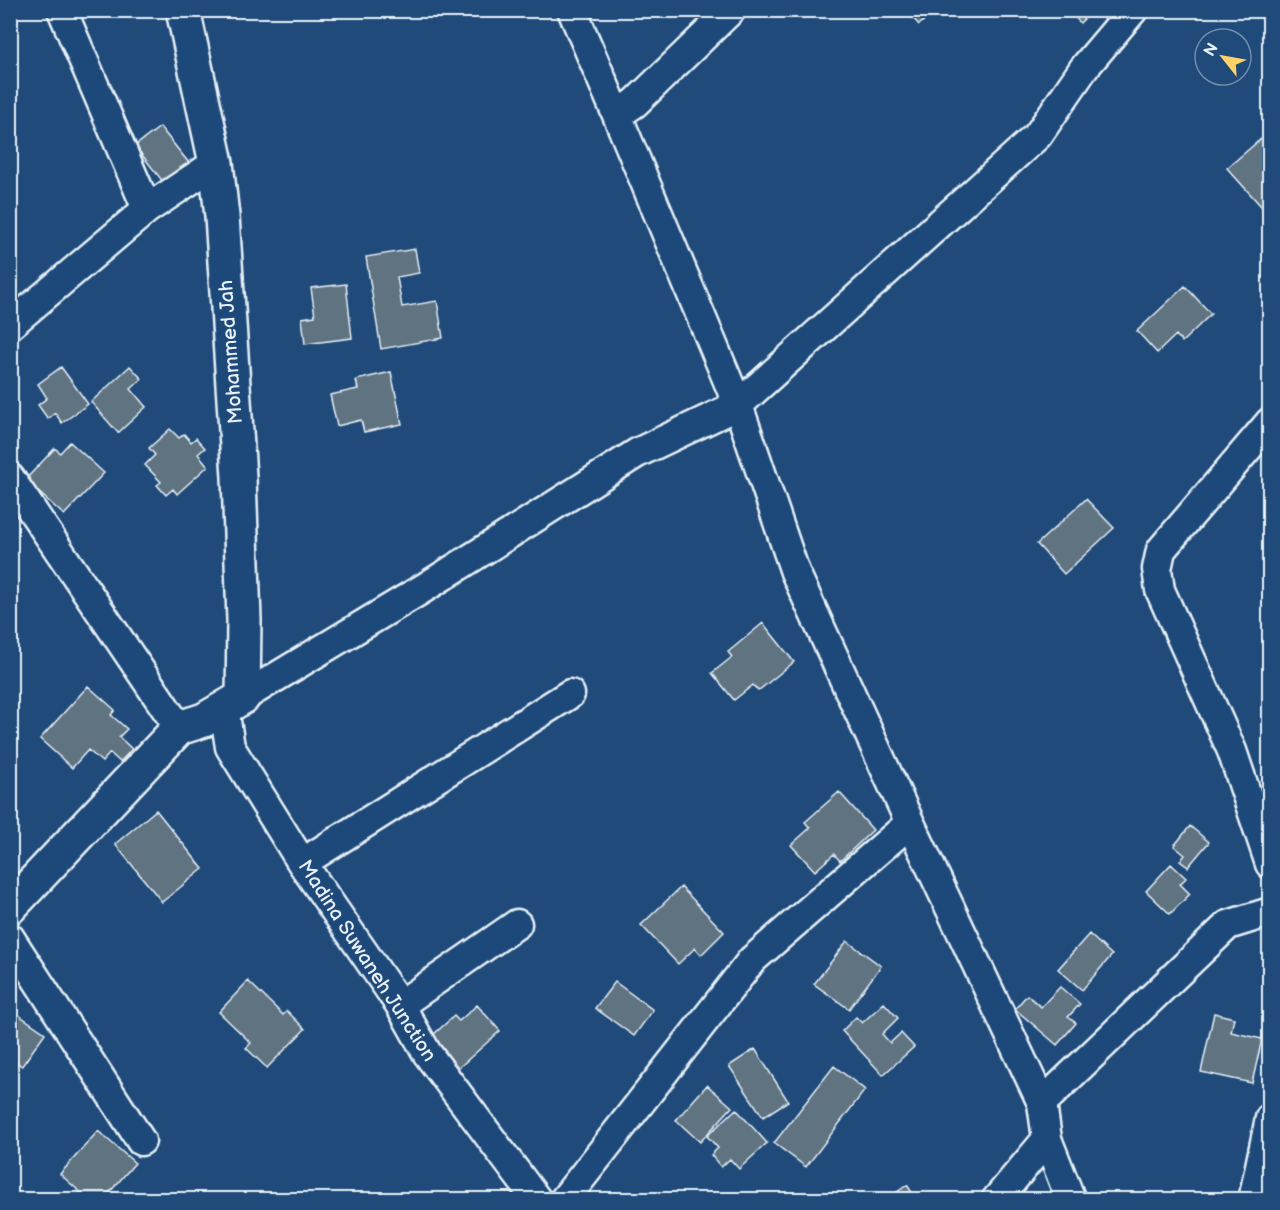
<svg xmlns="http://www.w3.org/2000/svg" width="1280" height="1210" font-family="'Balsamiq Sans',sans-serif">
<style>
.building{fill:#607381;stroke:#e8f1f8;stroke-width:1.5}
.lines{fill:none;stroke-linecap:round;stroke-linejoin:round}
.minor-casing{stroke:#e8f1f8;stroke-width:33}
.tertiary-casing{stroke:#e8f1f8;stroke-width:38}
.minor{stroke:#1f4a7a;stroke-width:28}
.tertiary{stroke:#1f4a7a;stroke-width:33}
.labels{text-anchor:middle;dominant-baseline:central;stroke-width:4.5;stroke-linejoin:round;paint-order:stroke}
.street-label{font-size:20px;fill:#e8f1f8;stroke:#1f4a7a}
</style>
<rect width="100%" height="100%" fill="#1f4a7a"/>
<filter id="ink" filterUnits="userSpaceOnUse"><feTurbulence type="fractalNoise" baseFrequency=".0167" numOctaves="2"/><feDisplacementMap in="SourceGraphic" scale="12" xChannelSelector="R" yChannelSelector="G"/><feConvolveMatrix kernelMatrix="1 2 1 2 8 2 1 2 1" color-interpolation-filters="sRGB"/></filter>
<g filter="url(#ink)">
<path class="building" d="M906 10H936L919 25Z
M1069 10H1093L1080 23Z
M160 127 193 168 168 188 135 146Z
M1262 138 1270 147V216L1227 168Z
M415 249 419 273 397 277 402 307 437 301 443 338 381 349 366 257Z
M346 284 352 338 305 344 302 318 315 316 311 288Z
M1185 286 1211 314 1182 342 1176 335 1157 353 1137 331Z
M130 366 142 379 131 389 146 407 118 433 91 402Z
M61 367 88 404 62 423 55 413 48 419 38 405 47 398 38 384Z
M391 372 402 424 364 432 361 420 337 426 330 395 358 389 356 380Z
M170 429 179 438 184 434 191 442 196 438 205 448 198 454 208 466 177 494 173 489 166 495 157 485 161 482 145 465 155 455 149 448Z
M70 442 104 473 64 515 25 480 55 448 60 453Z
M1086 499 1114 528 1064 574 1037 544Z
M763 623 794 662 758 691 753 685 734 700 712 673 732 657 728 652Z
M88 686 115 710 111 715 127 729 119 737 132 749 120 762 110 753 102 762 88 750 72 768 40 739Z
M839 792 873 830 840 861 834 854 815 871 791 845 810 828 805 822Z
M156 810 203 869 162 902 115 844Z
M1190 826 1209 842 1188 867 1180 861 1185 855 1174 846Z
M1171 864 1186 878 1180 884 1190 894 1170 914 1146 891Z
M681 887 724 932 701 955 695 948 678 964 641 925Z
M1089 934 1112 955 1082 990 1058 969Z
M847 941 881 966 849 1009 814 984Z
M248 981 283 1015 287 1011 305 1029 267 1068 246 1048 251 1043 219 1012Z
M615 982 653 1010 634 1036 595 1008Z
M1060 987 1080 1004 1068 1017 1076 1023 1057 1045 1015 1009 1027 995 1041 1007Z
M884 1003 898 1018 882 1034 890 1043 901 1033 914 1047 883 1075 842 1031 856 1017 862 1023Z
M477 1005 500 1031 454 1072 423 1044 454 1016 459 1021Z
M10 1009 45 1033 22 1066 10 1058Z
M1214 1013 1234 1018 1231 1032 1262 1039 1252 1083 1201 1072Z
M755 1049 788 1101 763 1117 729 1066Z
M834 1066 865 1090 806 1167 774 1143Z
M707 1085 732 1107 700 1142 676 1120Z
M736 1109 767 1143 739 1169 730 1159 721 1167 711 1155 718 1148 707 1136Z
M98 1131 135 1163 103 1200H89L60 1174Z
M907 1185 917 1200H886Z"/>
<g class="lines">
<defs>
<path id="minor" d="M62 10 147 209
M572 10 617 115 635 103 731 10
M617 115 738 405 795 572 910 823
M10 325 147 209 216 163
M1270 422 1161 550 1157 569 1160 590 1232 751 1270 864
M10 478 179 728
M243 697 424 588 637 453 738 405 1038 135 1084 68 1133 10
M224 708 230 747 302 863 400 1005 427 1053 537 1200
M302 863 570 694
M10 938 141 1141
M400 1005 517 924
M1047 1139 1071 1200
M564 1200 752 960 910 823 1042 1103
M996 1200 1047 1139 1042 1103 1228 925 1270 912
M1253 1200 1270 1118"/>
<path id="tertiary" d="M10 907 179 728 204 720 243 697 244 620 239 477 222 216 216 163 183 10"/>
</defs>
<use href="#minor" class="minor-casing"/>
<use href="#tertiary" class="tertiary-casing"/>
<use href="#minor" class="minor"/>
<use href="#tertiary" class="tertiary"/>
</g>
</g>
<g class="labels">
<g class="street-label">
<text transform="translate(231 352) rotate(-94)">Mohammed Jah</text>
<text transform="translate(367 961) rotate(57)">Madina Suwaneh Junction</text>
</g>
</g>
<rect width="1280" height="1210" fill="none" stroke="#1f4a7a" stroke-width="36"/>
<rect x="18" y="18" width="1244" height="1174" fill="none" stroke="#e8f1f8" stroke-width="2" filter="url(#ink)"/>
<g transform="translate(1223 57) rotate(301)"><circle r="28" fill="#1f4a7a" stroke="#6f8dac" stroke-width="1.5"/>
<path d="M0-4.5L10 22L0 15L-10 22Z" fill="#ffd166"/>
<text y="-9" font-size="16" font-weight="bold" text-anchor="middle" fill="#e8f1f8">N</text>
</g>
</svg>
